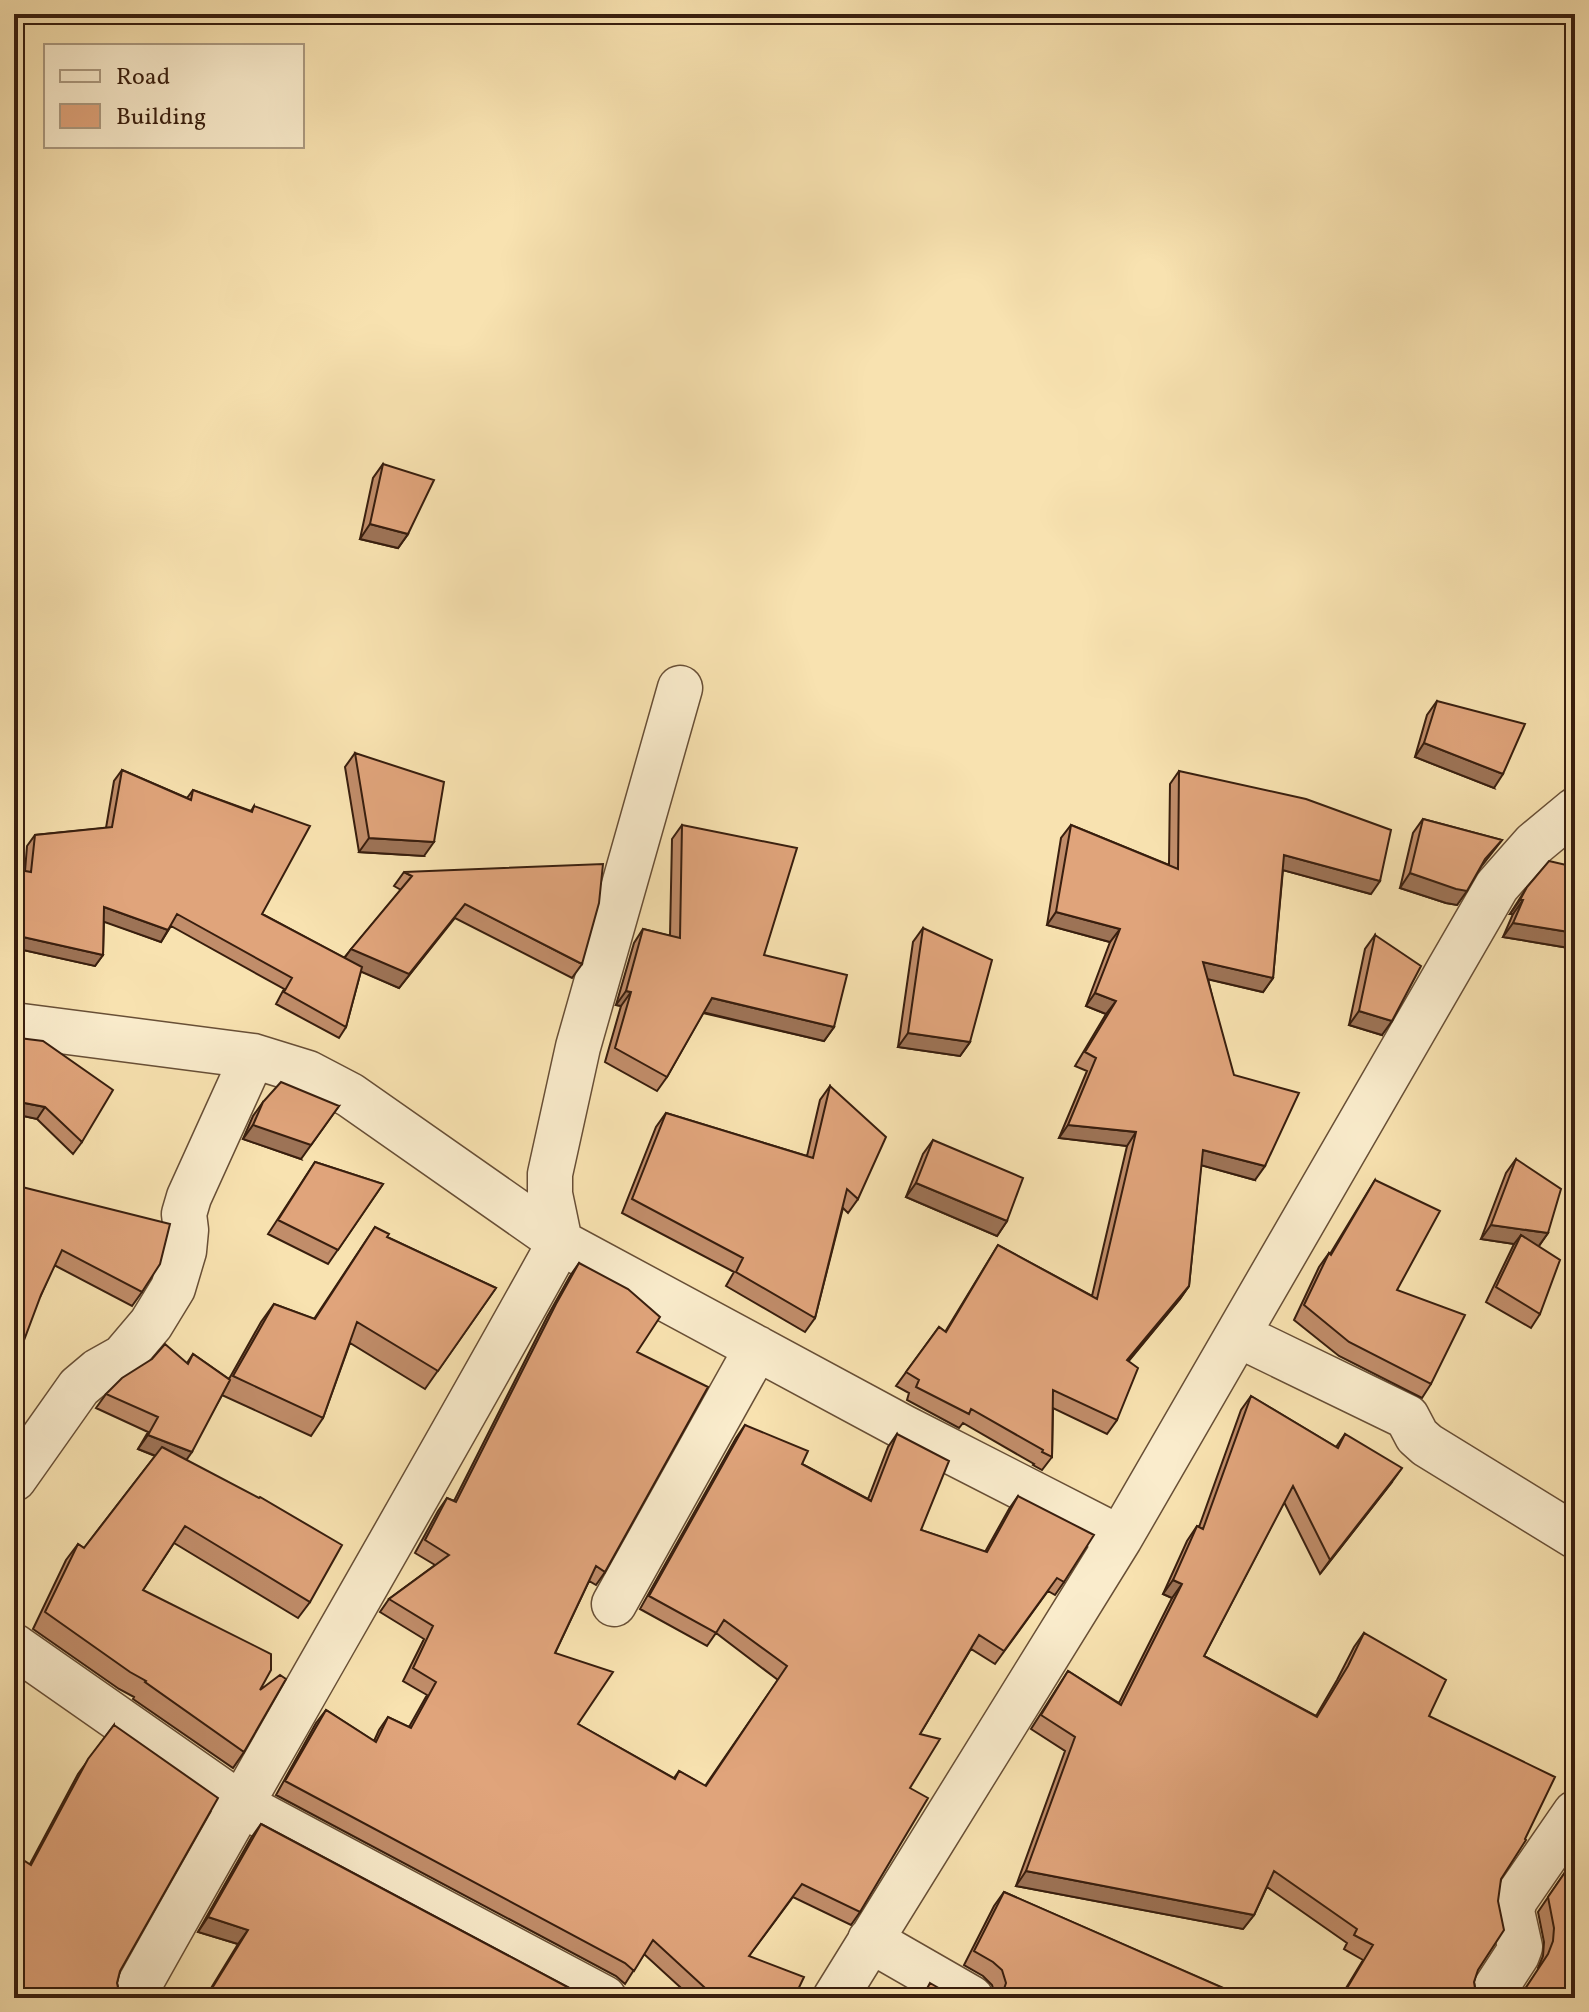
<svg xmlns="http://www.w3.org/2000/svg" width="1589" height="2012" font-family="Vollkorn,serif">
<style>
.lines{fill:none;stroke-linecap:round;stroke-linejoin:round}
.minor-casing{stroke:#684f36;stroke-width:47}
.minor{stroke:#faeccc;stroke-width:44}
.wall{fill:#c18d6a;stroke:#381e0e;stroke-width:2}
.shaded-wall{fill:#9d7356;stroke:#381e0e;stroke-width:2}
.building{fill:#e0a47b;stroke:#381e0e;stroke-width:2}
</style>
<rect width="100%" height="100%" fill="#f8e2b0"/>
<filter id="stains"><feTurbulence type="fractalNoise" baseFrequency=".0025" numOctaves="4"/><feColorMatrix values="0 0 0 0 .2 0 0 0 0 .09 0 0 0 0 .02 0 0 0 .5 -.17"/></filter>
<radialGradient id="worn" r=".72"><stop offset=".6" stop-color="#630" stop-opacity="0"/><stop offset="1" stop-color="#630" stop-opacity=".3"/></radialGradient>
<g class="lines">
<defs>
<path id="minor" d="M14 1025 253 1056 308 1073 350 1095 560 1242 903 1427 1120 1538
M1238 1335 1407 1417 1417 1436 1427 1445 1575 1536
M14 1479 79 1387 98 1371 123 1357 151 1324 173 1288 184 1251 186 1230 184 1214 189 1197 253 1056
M614 1604 757 1348
M14 1646 240 1804 604 1998
M870 1940 971 1998
M132 1998C273 1745 420 1495 560 1242L550 1194V1174L578 1047 680 688
M835 1998 1120 1538 1497 886 1534 844 1575 810
M1489 1998 1517 1955 1520 1947 1512 1911 1515 1900 1575 1813"/>
</defs>
<use href="#minor" class="minor-casing"/>
<use href="#minor" class="minor"/>
</g>
<path class="wall" d="M383 464 408 534 398 548 360 539 373 478Z
M1437 701 1494 788 1415 757 1427 715Z
M355 753 424 856 359 852 345 767Z
M122 770 187 798 193 790 251 811 254 806 262 914 344 958 401 890 394 886 404 872 582 964 572 978 455 918 399 988 361 971 346 1027 339 1038 276 1004 284 989 171 926 161 942 104 921 103 955 95 966 14 948V869L25 871 27 846 35 835 106 828 114 781Z
M1179 771 1371 894 1283 870 1273 978 1263 992 1208 979 1255 1180 1201 1165 1189 1286 1180 1299 1128 1361 1117 1420 1107 1434 1053 1408 1052 1457 1042 1470 1033 1465 1034 1464 963 1423 959 1428 907 1400 909 1393 896 1386 939 1327 945 1332 998 1245 1092 1296 1127 1146 1059 1138 1087 1071 1075 1066 1106 1014 1086 1006 1110 942 1047 925 1061 838 1071 825 1169 865 1170 784Z
M1423 819 1502 840 1481 867 1457 905 1446 903 1400 888 1413 833Z
M682 825 764 955 834 1027 824 1041 703 1013 667 1077 657 1091 605 1062 621 1006 616 1005 634 943 643 929 670 936 672 839Z
M1575 867V949L1503 937 1513 914H1510L1527 887Z
M923 928 970 1042 960 1056 898 1047 913 942Z
M1375 935 1382 1035 1349 1025 1365 949Z
M14 1036 82 1142 73 1154 37 1119 14 1114Z
M830 1086 858 1199 848 1213 843 1208 815 1318 805 1332 726 1286 734 1272 622 1213 656 1127 666 1113 807 1156 820 1100Z
M263 1102 301 1159 243 1139 253 1116Z
M933 1140 1007 1221 997 1236 906 1197 923 1154Z
M1516 1159 1548 1233 1539 1246 1540 1314 1531 1328 1486 1302 1514 1244 1481 1239 1506 1173Z
M315 1162 383 1184 328 1264 268 1234Z
M1375 1180 1397 1290 1431 1384 1422 1398 1339 1356 1294 1320 1319 1267 1329 1253 1330 1254Z
M14 1185 142 1292 132 1306 54 1265 41 1295Z
M375 1227 387 1237 496 1288 425 1389 350 1343 323 1418 311 1436 222 1395 186 1459 310 1602 298 1618 174 1543 143 1590 260 1690 244 1752 233 1768 133 1699 134 1697 119 1689 33 1629 66 1560 78 1544 84 1548 155 1456 138 1449 148 1432 96 1408 106 1394 187 1363 193 1354 229 1379 261 1322 274 1304 314 1319Z
M579 1263 637 1352 605 1572 596 1585 589 1581 555 1653 578 1724 674 1778 679 1771 705 1786 778 1680 716 1633 707 1646 640 1609 736 1438 745 1425 802 1464 868 1499 888 1447 897 1434 921 1530 985 1552 1009 1509 1018 1496 1064 1582 1055 1595 1048 1591 995 1664 971 1649 920 1734 910 1788 860 1912 851 1925 793 1897 749 1956 794 1998H692L644 1954 625 1984 616 1976 276 1795 316 1723 326 1710 374 1741 379 1730 388 1717 409 1727 427 1695 403 1681 424 1639 380 1612 389 1599 435 1565 415 1553 438 1511 447 1498 454 1501 547 1317 570 1276Z
M1251 1396 1336 1447 1345 1434 1392 1482 1320 1574 1284 1502 1204 1656 1316 1716 1337 1680 1354 1647 1364 1633 1429 1716 1501 1879 1474 1982 1476 1994 1480 1998H1340L1363 1960 1344 1949 1347 1943 1267 1887 1254 1915 1243 1929 1016 1886 1065 1751 1031 1729 1068 1671 1119 1703 1172 1598 1163 1594 1187 1541 1197 1526 1199 1527 1241 1410Z
M114 1725 120 1971 117 1983 120 1996 30 1864 78 1774Z
M261 1824 588 1998H205L238 1944 198 1932 251 1838Z
M1570 1865 1575 1998 1538 1968 1543 1956 1544 1942 1538 1912Z
M1004 1892 1245 1998H996L992 1985 983 1976 964 1965 994 1906Z"/>
<path class="shaded-wall" d="M370 524 408 534 398 548 360 539Z
M1424 743 1503 774 1494 788 1415 757Z
M369 838 434 842 424 856 359 852Z
M1284 855 1380 881 1371 894 1275 868Z
M1410 873 1467 891 1457 905 1446 903 1400 888Z
M1520 900H1523L1513 914H1510Z
M465 904 399 988 341 963 351 949Z
M104 907 168 930 161 942 96 919Z
M1056 912 1120 929 1110 942 1047 925Z
M1513 923 1575 933V949L1503 937Z
M14 935 103 955 95 966 14 948Z
M1203 962 1273 978 1263 992 1194 976Z
M626 991 631 992 621 1006 616 1005Z
M1095 993 1116 1001 1106 1014 1086 1006Z
M712 998 834 1027 824 1041 702 1012Z
M1359 1011 1392 1021 1382 1035 1349 1025Z
M908 1033 970 1042 960 1056 898 1047Z
M14 1101 45 1107 37 1119 14 1114Z
M339 1106 301 1159 243 1139 253 1125Z
M1068 1125 1136 1132 1127 1146 1059 1138Z
M1203 1150 1265 1166 1255 1180 1193 1163Z
M916 1183 1007 1221 997 1236 906 1197Z
M1491 1225 1548 1233 1538 1247 1521 1235 1514 1244 1481 1239Z
M1189 1286 1180 1299 1118 1374 1127 1360Z
M148 1435 192 1452 182 1466 138 1449Z
M1402 1468 1392 1482 1320 1574 1330 1560Z
M1173 1580 1182 1584 1172 1598 1163 1594Z
M1026 1871 1254 1915 1243 1929 1016 1886Z
M208 1917 248 1930 238 1944 198 1932Z"/>
<path class="building" d="M383 464 434 480 408 534 370 524Z
M1437 701 1525 724 1503 774 1424 743Z
M355 753 444 782 434 842 369 838Z
M122 770 191 800 193 790 252 812 254 806 310 826 262 914 362 967 346 1027 284 992 292 978 177 914 168 930 104 907 103 955 14 935V869L31 872 35 835 112 827Z
M1179 771 1306 799 1391 830 1380 881 1284 855 1273 978 1203 962 1234 1075 1299 1093 1265 1166 1203 1150 1189 1286 1127 1360 1138 1368 1117 1420 1053 1390 1052 1457 1042 1452 1043 1450 971 1409 969 1414 916 1387 919 1380 906 1372 939 1327 946 1332 998 1245 1097 1299 1136 1132 1068 1125 1096 1058 1085 1052 1116 1001 1095 993 1120 929 1056 912 1071 825 1178 869Z
M1423 819 1502 840 1485 859 1467 891 1456 889 1410 873Z
M682 825 797 848 764 955 847 975 834 1027 712 998 667 1077 615 1048 631 992 626 991 643 929 680 938Z
M1549 861 1575 867V933L1513 923 1523 900H1520L1527 887Z
M603 864 599 903 582 964 465 904 409 974 351 949 412 876 404 872Z
M923 928 992 960 970 1042 908 1033Z
M1375 935 1421 966 1392 1021 1359 1011Z
M14 1036 19 1038 43 1041 113 1090 82 1142 45 1107 14 1101Z
M281 1082 339 1106 311 1145 253 1125 263 1102Z
M830 1086 886 1137 858 1199 847 1189 815 1318 736 1272 743 1258 632 1199 666 1113 813 1158Z
M933 1140 1023 1178 1007 1221 916 1183Z
M1516 1159 1561 1189 1548 1233 1491 1225Z
M315 1162 383 1184 338 1250 278 1220Z
M1375 1180 1440 1211 1397 1290 1465 1315 1431 1384 1349 1342 1304 1305 1329 1253 1331 1255Z
M14 1185 170 1224 160 1264 142 1292 62 1250 41 1295 14 1367Z
M375 1227 389 1234 387 1237 496 1288 438 1371 357 1322 323 1418 233 1376 274 1304 315 1319Z
M1521 1235 1560 1260 1540 1314 1496 1287Z
M579 1263 628 1289 660 1317 637 1352 708 1387 605 1572 596 1566 555 1653 613 1672 578 1724 675 1779 679 1771 706 1786 787 1666 724 1620 716 1633 649 1596 745 1425 808 1451 802 1464 871 1501 897 1434 949 1461 921 1530 987 1552 1018 1496 1094 1535 1064 1582 1057 1578 1004 1651 979 1635 920 1734 940 1739 910 1788 928 1798 860 1912 802 1884 749 1956 804 1977 794 1998H716L653 1940 634 1971 625 1963 285 1781 326 1710 376 1742 388 1717 411 1728 436 1682 413 1668 433 1626 389 1599 449 1555 425 1540 447 1498 456 1502 556 1304Z
M165 1344 188 1364 193 1354 230 1380 192 1452 148 1435 158 1417 106 1394 122 1378 152 1359Z
M1251 1396 1338 1448 1345 1434 1402 1468 1330 1560 1293 1486 1204 1656 1317 1717 1348 1666 1364 1633 1446 1680 1429 1716 1555 1777 1525 1839 1526 1840 1501 1879 1498 1901 1504 1930 1478 1970 1474 1982 1476 1994 1480 1998H1341L1373 1945 1354 1935 1357 1929 1274 1871 1254 1915 1026 1871 1075 1737 1041 1715 1068 1671 1121 1705 1182 1584 1173 1580 1197 1526 1203 1529Z
M162 1447 259 1498 260 1497 342 1545 310 1602 185 1526 143 1590 271 1654V1670L260 1690 280 1675 286 1679 244 1752 145 1682 146 1681 130 1672 45 1612 78 1544 84 1548Z
M114 1725 218 1798 120 1971 117 1983 120 1996 122 1998H14V1854L31 1865 88 1759Z
M261 1824 588 1998H206L248 1930 208 1917Z
M1570 1865 1575 1868V1998H1519L1548 1954 1553 1941 1554 1928 1548 1897Z
M1004 1892 1237 1994 1245 1998H1001L1006 1983 1002 1970 993 1962 974 1951Z
M930 1983 956 1998H922Z"/>
<rect width="1589" height="2012" fill="none" stroke="#f8e2b0" stroke-width="48"/>
<rect x="16" y="16" width="1557" height="1980" fill="none" stroke="#381e0e" stroke-width="4"/>
<rect x="24" y="24" width="1541" height="1964" fill="none" stroke="#381e0e" stroke-width="2"/>
<rect x="44" y="44" width="260" height="104" fill="#faeccc" stroke="#ac9a80" stroke-width="2"/>
<rect x="60" y="70" width="40" height="12" fill="#faeccc" stroke="#ac9a80" stroke-width="2"/>
<text x="116" y="84" font-size="24" fill="#381e0e">Road</text>
<rect x="60" y="104" width="40" height="24" fill="#e0a47b" stroke="#ac9a80" stroke-width="2"/>
<text x="116" y="124" font-size="24" fill="#381e0e">Building</text>
<rect width="100%" height="100%" filter="url(#stains)"/>
<rect width="100%" height="100%" fill="url(#worn)"/>
</svg>
